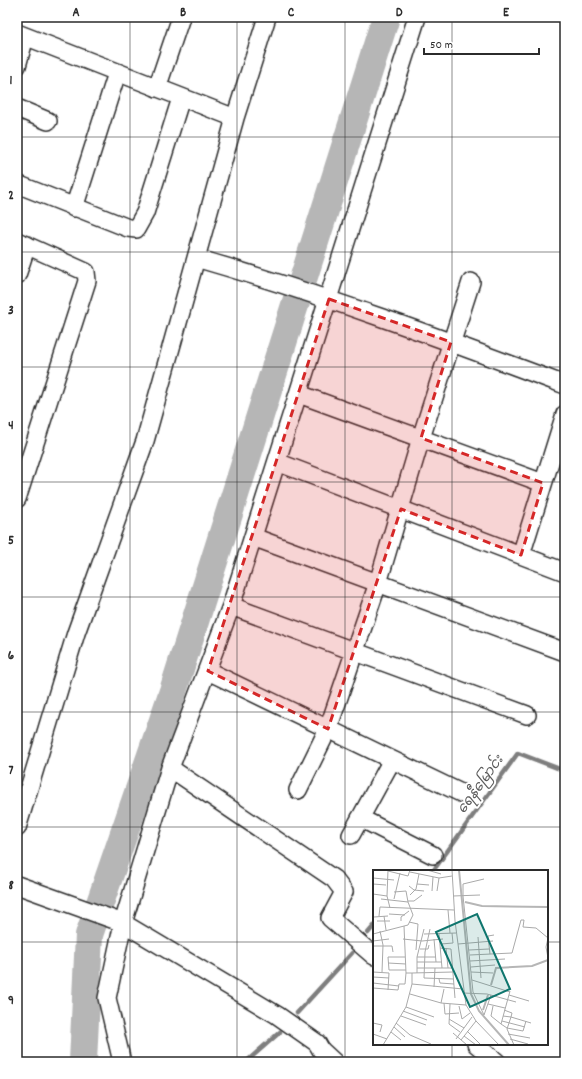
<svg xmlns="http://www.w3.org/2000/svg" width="582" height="1079" font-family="Dekko,'Noto Sans Myanmar',sans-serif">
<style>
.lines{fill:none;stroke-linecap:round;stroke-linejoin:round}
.stream{stroke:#7e7e7e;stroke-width:4.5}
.river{stroke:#b6b6b6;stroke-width:28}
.minor-casing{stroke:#2b2b2b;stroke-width:20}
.minor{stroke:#fff;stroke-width:17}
.marked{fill:#d62828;fill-opacity:0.2;stroke:#d62828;stroke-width:3;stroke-dasharray:8 5;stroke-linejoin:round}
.grid{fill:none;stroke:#2b2b2b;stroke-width:1;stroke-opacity:0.55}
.labels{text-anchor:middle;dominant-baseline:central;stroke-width:4;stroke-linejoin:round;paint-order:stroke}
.water-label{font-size:14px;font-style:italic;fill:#5c5c5c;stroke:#fff}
.inset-river{fill:none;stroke:#b6b6b6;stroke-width:2}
.inset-road{fill:none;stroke:#aaa;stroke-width:1}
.view{fill:#0f766e;fill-opacity:0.15;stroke:#0f766e;stroke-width:2}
.inset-edge{fill:none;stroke:#2b2b2b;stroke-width:2}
.neatline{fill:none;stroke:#2b2b2b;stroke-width:1.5}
.grid-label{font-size:13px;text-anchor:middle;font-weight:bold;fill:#2b2b2b}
</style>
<rect width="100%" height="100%" fill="#fff"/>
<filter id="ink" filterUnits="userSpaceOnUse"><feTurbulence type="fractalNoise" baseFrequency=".025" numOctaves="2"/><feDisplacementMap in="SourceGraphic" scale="8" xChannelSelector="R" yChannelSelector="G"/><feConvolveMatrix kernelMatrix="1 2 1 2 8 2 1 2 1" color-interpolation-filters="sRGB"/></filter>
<g filter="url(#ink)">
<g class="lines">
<path class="stream" d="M433 871 518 753 565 771
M368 933 374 926
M297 1013 352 953
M246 1062 280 1032"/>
<path class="river" d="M83 1062 89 935 173 691 386 17"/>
<defs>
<path id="minor" d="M17 33 235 118
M17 66 25 37
M157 88 181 17
M17 108 48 121
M17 184 128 228 136 229 145 213 181 98
M74 208 117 73
M17 241 86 272 87 281 17 499
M196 258C321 294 443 339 565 385
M17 275 27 245
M299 394 543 483
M277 462 565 572
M253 537 565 652
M521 555 565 414
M231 606 527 715
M208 671 463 794
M170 768 334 879 344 892 330 918 374 956
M298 790 328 729 378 583 421 438 471 282
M360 818 433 855
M17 828 76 633 145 441 235 118 267 17
M351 835 392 760
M17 885 123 923 277 1015 317 1043 321 1050 334 1062
M476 1044 497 1062
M122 1062 107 998 123 923 170 768 231 606 417 17"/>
</defs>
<use href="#minor" class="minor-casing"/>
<use href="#minor" class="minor"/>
</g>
</g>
<path class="marked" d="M329 299 451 342 421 438 543 483 521 555 401 509 328 729 208 671Z"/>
<path class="grid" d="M130 17V1062M237 17V1062M345 17V1062M452 17V871M17 137H565M17 252H565M17 367H565M17 482H565M17 597H565M17 712H565M17 827H565M17 942H374M547 942H565M452 1044V1062"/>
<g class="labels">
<g class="water-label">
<text transform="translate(481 785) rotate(-54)">ရေနီမြောင်း</text>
</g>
</g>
<g transform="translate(373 870)">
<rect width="175" height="175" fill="#fff"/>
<path class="inset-river" d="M86 0 98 124 106 141 136 175M92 32 109 36 175 37M118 115 123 98 159 96 175 90M110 140 115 125"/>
<path class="inset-road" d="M15 0 14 26 17 38M54 0 68 4M79 0 82 51 93 135 103 151 126 175M15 1 35 6 37 0M37 2 66 8 79 6M0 8 21 10M111 9 90 14V26L100 122 111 145 118 125M0 14 13 15M44 14 56 15M36 16 41 20 51 21M59 21 60 7M64 21 66 8M21 22 33 21 35 32M0 24 14 26M37 25 43 19 46 4M80 26 107 25M21 29 27 3M35 31H41L49 25M75 40 77 63M16 44 32 45M6 46 7 37 81 40M11 46 13 60M1 47 15 46M148 50H151L150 57 163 58 175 68 173 77 175 88M4 51H17M28 51V47L36 41M36 52 45 54 43 80M57 59 52 82 51 108 81 109M7 61 10 75 9 102M0 64 35 55 40 45 35 32 8 29M51 64 83 63M66 64 69 98M105 67 108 108M30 69 49 71 70 69M61 69 63 92M0 71 16 69M68 74 80 73 79 63M85 74 120 71M0 76H19L20 82M67 78 78 79 82 128M73 78 75 98M47 79H55L56 75M96 80 116 79M117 84 115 66 121 65M97 85 139 83 148 50M32 87H15L16 100H33M44 87H63M97 91 132 89M44 92H69M15 93 33 94M98 97 122 95M44 98H80M0 102 16 103 15 120M98 102 120 103M39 103 80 102M44 103V87L51 59M0 107 16 108M66 109 67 113 81 114M99 110 137 122M0 113 26 116M39 114 90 119M61 117 62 98M0 118 25 120 26 114H32L33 103M90 123 114 124 143 132M37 124 68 133 93 135M136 125 156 131M68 133 71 119M71 133 72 144 86 143M77 134 76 154 87 162M115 134 132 138M86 136 89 149 97 143M120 136 118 146 128 154M33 137 61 147M30 141 54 150M28 146 53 155M130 146 138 147 139 143 131 140M76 149 91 158M129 151 152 157M0 153 9 155 7 162M23 153 37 165 58 174M21 157 32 167M134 158 128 154 137 121M134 158 150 161 153 151M94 161 108 175M18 162 28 170M80 163 94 175M0 164 14 169M135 164 157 168M91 166 103 175M83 169 99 147M137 169 155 174M88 170 103 151M10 175 33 137 39 114V103H33L31 56M141 175 134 159 138 147 158 153"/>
<path class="view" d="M104 44 137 119 97 137 63 62Z"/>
<rect width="175" height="175" class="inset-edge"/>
</g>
<rect width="582" height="1079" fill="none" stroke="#fff" stroke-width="44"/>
<path d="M424 48v6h115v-6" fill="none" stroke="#2b2b2b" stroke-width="2"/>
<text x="430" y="48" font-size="12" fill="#2b2b2b" stroke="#ffffff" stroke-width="3" paint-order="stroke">50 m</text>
<rect x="22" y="22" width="538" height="1035" class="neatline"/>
<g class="grid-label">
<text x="76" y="16">A</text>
<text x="183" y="16">B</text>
<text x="291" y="16">C</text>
<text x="399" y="16">D</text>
<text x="506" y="16">E</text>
<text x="11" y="84">1</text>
<text x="11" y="199">2</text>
<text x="11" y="314">3</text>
<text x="11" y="429">4</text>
<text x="11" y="544">5</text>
<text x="11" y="659">6</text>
<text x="11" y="774">7</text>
<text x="11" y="889">8</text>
<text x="11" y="1004">9</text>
</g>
</svg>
